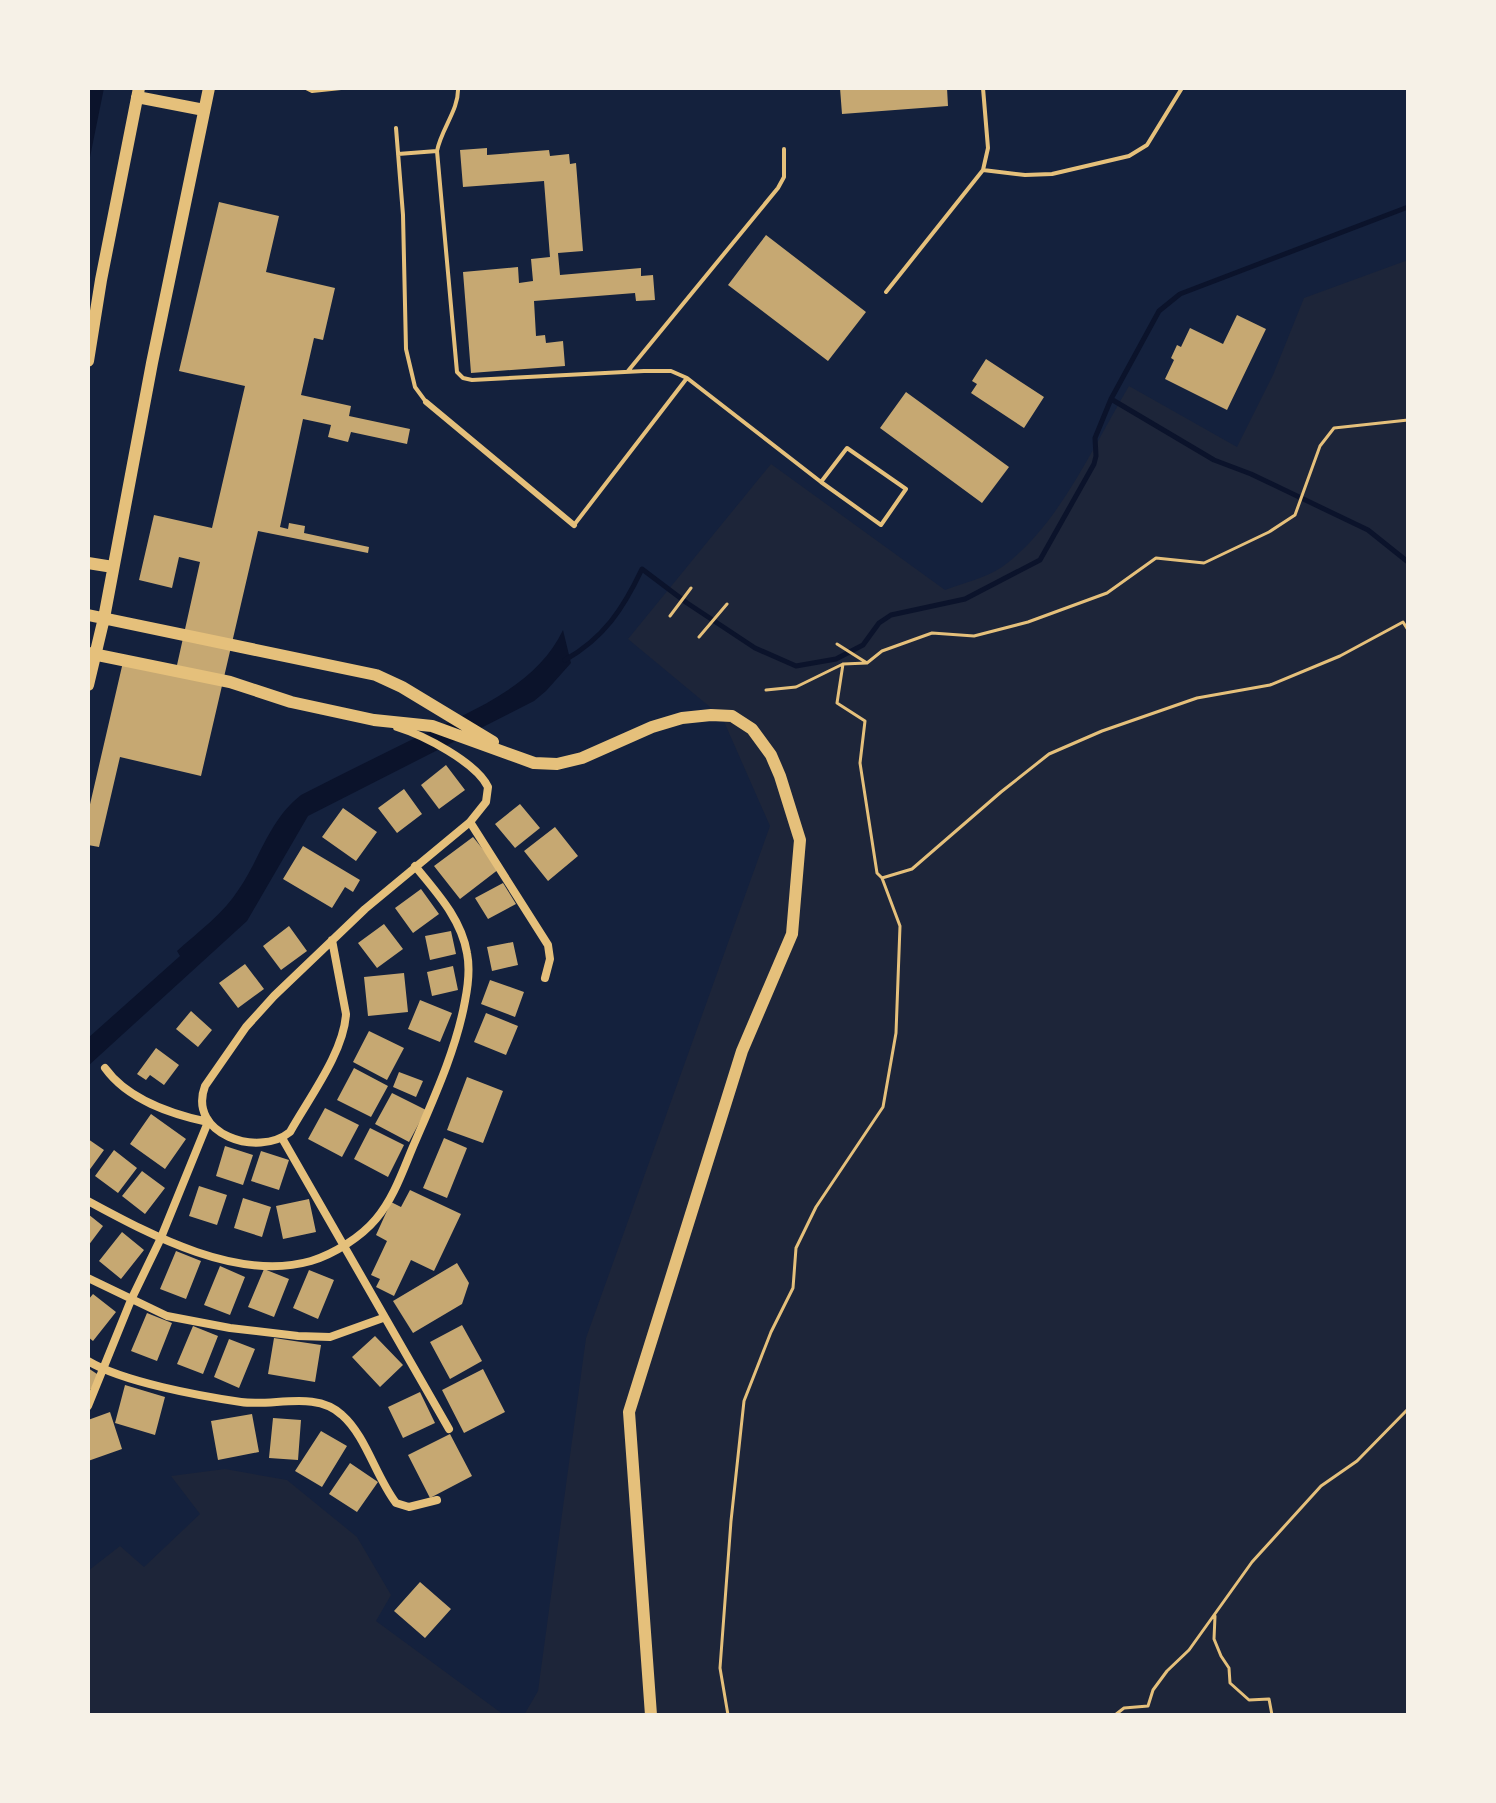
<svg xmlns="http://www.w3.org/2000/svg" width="1496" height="1803" font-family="'PT Sans Narrow',sans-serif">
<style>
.green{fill:#1d2539}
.water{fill:#0b132b}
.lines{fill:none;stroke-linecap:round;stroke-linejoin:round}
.stream{stroke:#0b132b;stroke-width:5}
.building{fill:#c6a872}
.path{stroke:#e5c07b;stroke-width:3}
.service{stroke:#e5c07b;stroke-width:4}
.pedestrian{stroke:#e5c07b;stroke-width:6}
.minor{stroke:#e5c07b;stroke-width:8}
.secondary{stroke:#e5c07b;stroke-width:12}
</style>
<rect width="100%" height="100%" fill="#14213d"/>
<path class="green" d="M1408 260V1715H524L538 1691 586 1338 770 826 722 717 628 639 771 464 945 590C963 583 986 578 1002 567 1058 527 1094 445 1129 386L1237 447 1273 375 1304 298Z
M225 1469 287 1480 357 1537 391 1595 376 1621 504 1715H88V1571L120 1546 144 1567 200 1514 171 1476Z"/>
<path class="water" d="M88 88H104L88 167Z
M563 630 571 663 546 691 534 701 308 816 247 921 88 1066V1038L180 956 177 951C198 932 224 913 239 889 260 858 270 819 301 795 337 777 374 758 411 740 466 713 535 689 563 630Z"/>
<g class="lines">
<path class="stream" d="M1111 399 1159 311 1180 294 1408 207
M565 660C604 638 623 609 642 569L687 603 755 648 796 666 836 659 863 645 879 623 891 615 965 599 1040 560 1094 464 1096 456 1095 438 1111 399 1214 460 1251 474 1368 530 1408 562"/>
</g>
<path class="building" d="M840 88H947L948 106 842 114Z
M487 148V155L549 150 550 156 569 154 570 164 576 163 583 251 558 253 560 275 641 268V276L653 275 655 300 636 301 635 293 534 301 536 336 545 335 546 343 563 341 565 366 471 373 463 272 518 267 519 283 533 281 531 259 550 257 544 181 463 187 460 150Z
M219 202 279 216 266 272 335 288 323 340 314 338 301 395 351 406 349 416 410 429 407 444 351 432 348 442 328 437 331 425 303 419 280 527 288 529 289 523 305 526 304 533 369 547 368 553 258 531 201 776 120 757 99 847 88 845V813L123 662 175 674 200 562 179 557 172 588 139 580 154 515 212 528 245 386 179 371Z
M766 235 866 312 828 361 728 285Z
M1237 315 1266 329 1227 410 1165 379 1174 360 1171 358 1177 345 1181 347 1190 328 1223 344Z
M986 359 1044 397 1024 428 971 393 977 384 972 381Z
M906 392 1009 467 982 503 880 428Z
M446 765 465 790 439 809 421 785Z
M404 789 422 814 397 833 378 808Z
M520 804 540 828 515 848 495 824Z
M343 808 377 832 356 861 322 837Z
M555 827 578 856 548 881 524 851Z
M473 837 499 869 460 899 434 866Z
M303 846 360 880 353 892 345 887 332 908 283 879Z
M503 883 516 904 488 919 475 898Z
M421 889 439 914 413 933 395 908Z
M384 924 403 949 377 968 358 943Z
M289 926 307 951 281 970 263 946Z
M451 931 456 954 430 960 425 936Z
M513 942 518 965 492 971 487 947Z
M245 964 264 989 238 1008 219 983Z
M453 966 458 990 432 996 427 972Z
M404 973 408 1012 368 1016 364 977Z
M490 980 524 992 515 1017 481 1004Z
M420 1000 452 1013 440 1042 408 1029Z
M191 1011 212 1030 198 1047 176 1029Z
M486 1013 518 1026 506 1055 474 1042Z
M369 1031 404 1048 387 1080 353 1062Z
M156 1048 179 1065 164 1085 150 1075 146 1080 137 1074Z
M354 1068 388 1086 371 1117 337 1100Z
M399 1072 423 1081 416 1097 393 1087Z
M467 1077 503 1091 483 1143 447 1130Z
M392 1093 426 1110 409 1142 375 1124Z
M325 1108 359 1125 342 1157 308 1139Z
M151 1114 186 1139 165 1169 130 1144Z
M370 1128 404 1145 388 1177 354 1159Z
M444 1138 467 1148 447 1198 423 1188Z
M88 1139 104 1150 88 1172Z
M225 1146 253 1155 243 1185 216 1176Z
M114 1150 137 1168 118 1193 95 1176Z
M261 1151 289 1160 279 1190 251 1181Z
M142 1171 165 1188 145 1214 122 1196Z
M199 1186 227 1195 217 1225 189 1216Z
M410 1190 461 1214 434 1271 411 1260 394 1296 376 1287 380 1279 371 1275 387 1241 376 1235 391 1202 401 1207Z
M243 1198 271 1207 262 1237 234 1228Z
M309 1199 316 1232 283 1239 276 1206Z
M88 1214 103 1226 88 1246Z
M122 1232 144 1250 121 1279 99 1261Z
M176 1251 201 1261 186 1299 160 1289Z
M457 1263 469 1283 462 1304 413 1333 393 1301Z
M220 1266 245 1277 230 1315 204 1305Z
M264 1269 289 1279 274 1317 248 1307Z
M309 1270 334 1280 318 1319 293 1308Z
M93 1294 116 1312 93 1341 88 1337V1300Z
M147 1313 172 1323 157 1361 131 1351Z
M462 1325 482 1361 450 1379 430 1342Z
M193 1326 218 1336 203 1374 177 1364Z
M375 1336 403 1365 380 1387 352 1357Z
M274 1338 321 1345 315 1382 268 1374Z
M229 1339 255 1349 239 1388 214 1377Z
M88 1368 100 1376 88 1393Z
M483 1369 505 1412 464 1433 442 1390Z
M125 1385 165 1397 155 1435 115 1423Z
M420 1392 435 1423 403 1438 388 1407Z
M110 1412 122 1449 88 1461V1420Z
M252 1414 259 1452 218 1460 211 1421Z
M273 1418 301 1420 298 1460 269 1458Z
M321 1431 347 1446 322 1487 295 1471Z
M450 1434 472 1476 430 1498 408 1455Z
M350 1463 378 1482 357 1512 329 1494Z
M420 1582 451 1609 425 1638 394 1611Z"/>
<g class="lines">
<path class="path" d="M670 616 691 588
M699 637 727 604
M837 644 867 663
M843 664 837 703 865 721 860 763 877 873 882 878 912 869 1001 792 1049 754 1102 731 1197 698 1270 685 1340 656 1403 622 1408 630
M766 690 796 687 843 664 867 663 882 651 932 633 974 636 1028 622 1107 593 1156 558 1204 563 1269 532 1295 515 1320 446 1334 428 1408 420
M1215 1616 1214 1639 1221 1656 1229 1668 1230 1683 1249 1700 1269 1699 1272 1715
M728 1715 720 1668 731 1521 744 1401 771 1332 793 1288 796 1248 816 1207 883 1107 896 1033 900 926 882 878
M1115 1715 1124 1708 1148 1706 1153 1690 1167 1671 1189 1650 1252 1562 1321 1486 1357 1461 1408 1409"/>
<path class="service" d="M306 88 312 91 341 88
M458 88C459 110 441 129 437 151L457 372 463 378 472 380 644 371H671L687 378
M396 128 403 215 406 349 415 387 426 402
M398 154 437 151
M983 170 1025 175 1052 174 1129 156 1147 145 1182 88
M886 292 983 170 988 148 983 88
M628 371 778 188 784 177V149
M574 525 687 378 821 482 881 525 906 489 847 448 821 482"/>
<path class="pedestrian" d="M426 402 574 525"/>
<path class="minor" d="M470 822 548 945 550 959 545 978
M332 940 346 1014C344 1052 309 1098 290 1132 258 1158 187 1134 205 1086L246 1027 274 996 365 909 470 822 486 802 488 787C476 762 423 735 397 727
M282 1138 449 1429
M88 1201C151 1235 237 1282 311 1261 334 1254 361 1237 376 1219 393 1199 402 1173 412 1149 432 1102 456 1051 465 1001 468 986 470 968 467 953 461 918 436 892 415 866
M88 1278 167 1316 230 1328 298 1336 330 1337 383 1318
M88 1361C123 1382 200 1396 241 1402 273 1407 316 1390 342 1415 366 1436 376 1477 396 1503L409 1507 437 1500
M88 1406 131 1300 160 1240 208 1122C171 1114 128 1100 105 1068"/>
<path class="secondary" d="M137 97 204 110
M88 361 101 280 139 88
M88 563 113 567
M88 615 376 675 402 687 493 742
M88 653 230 682 291 702 374 720 432 726 534 763 557 764 582 758 652 727 682 718 711 715 732 716 752 729 771 755 780 776 800 840 792 934 742 1051 629 1412 651 1715
M88 685 104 618 152 363 209 88"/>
</g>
<rect width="1496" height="1803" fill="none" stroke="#f6f1e7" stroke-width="180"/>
</svg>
